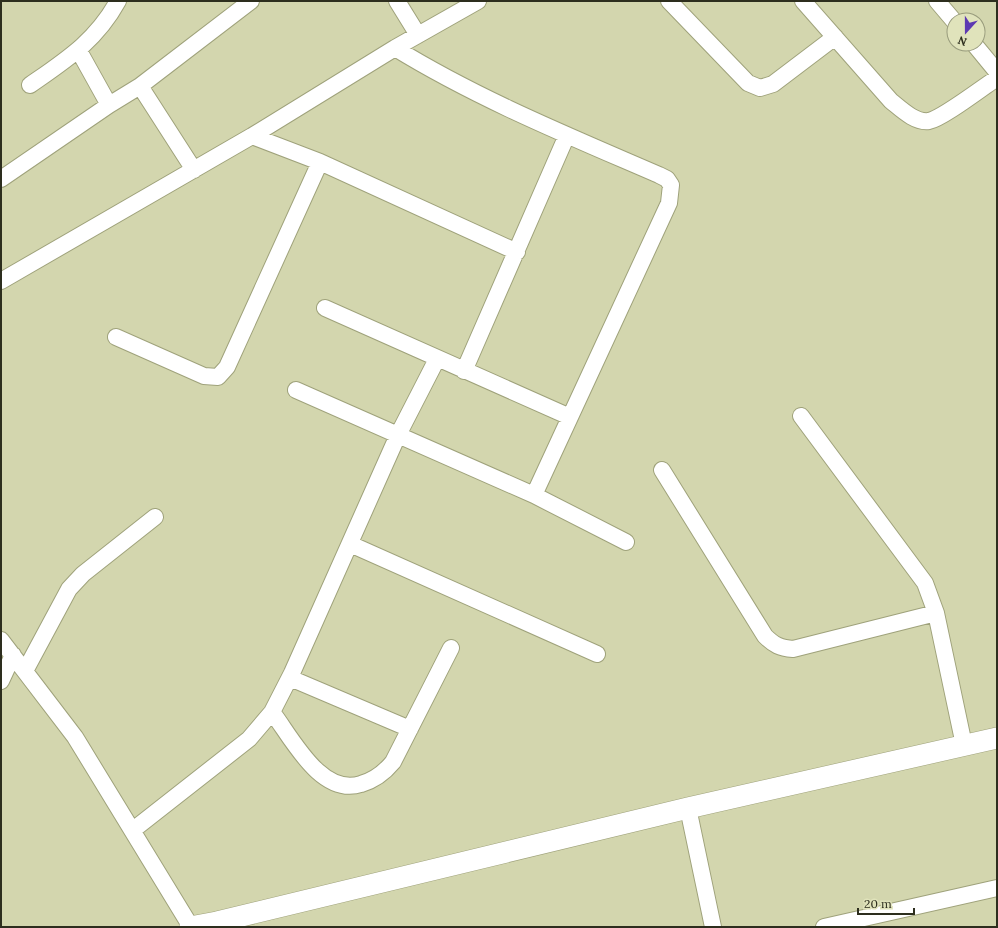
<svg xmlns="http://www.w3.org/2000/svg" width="998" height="928" font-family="Lora,serif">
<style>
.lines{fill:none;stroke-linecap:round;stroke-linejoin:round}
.minor-casing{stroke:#9fa27b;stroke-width:18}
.tertiary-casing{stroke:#9fa27b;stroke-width:22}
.minor{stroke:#fff;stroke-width:16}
.tertiary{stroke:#fff;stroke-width:21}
</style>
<rect width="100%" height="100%" fill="#d3d6ae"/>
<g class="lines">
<defs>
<path id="minor" d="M397 1 418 35
M669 1 748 83 760 88 773 84 835 37
M803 1 891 101C901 109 915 123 929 121 943 118 983 87 997 78
M937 1 954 21
M974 44 997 72
M395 48C478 99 569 136 659 175L667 179 671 185 669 203 534 495
M79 51 109 105
M30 85C66 60 96 41 118 1
M140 86 194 170
M252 136 320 162 517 252
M1 179 109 105 140 86 251 1
M1 281 252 136 395 48 478 1
M325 308 570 417
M116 337 204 376 218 377 227 367 320 162
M464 371 567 135
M296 390 534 495 626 542
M801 416 925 583 936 613 964 745
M662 470 765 636C774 645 780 648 793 649L936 613
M350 544 597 654
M1 640 75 737 191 927
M25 671 69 589 83 574 155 517
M290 678 410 729
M1 681 13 655
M272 712C292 738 321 797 361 784 375 780 384 773 393 762L451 648
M688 808 713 927
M133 830 249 739 272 712 292 673 398 435 437 359
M824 927 997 888"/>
<path id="tertiary" d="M190 927 217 922 688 808 997 738"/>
</defs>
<use href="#minor" class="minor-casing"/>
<use href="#tertiary" class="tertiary-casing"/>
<use href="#minor" class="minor"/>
<use href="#tertiary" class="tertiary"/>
</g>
<rect width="998" height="928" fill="none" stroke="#2d2e1e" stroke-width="4"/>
<g transform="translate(966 32) rotate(201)"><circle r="19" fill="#e0e3bb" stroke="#989b7c"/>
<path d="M0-3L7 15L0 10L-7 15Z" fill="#5d39b2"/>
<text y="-6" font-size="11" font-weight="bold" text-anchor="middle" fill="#2d2e1e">N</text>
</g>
<path d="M858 908v6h56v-6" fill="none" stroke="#2d2e1e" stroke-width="2"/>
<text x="864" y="908" font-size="12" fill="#2d2e1e" stroke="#e0e3bb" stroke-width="3" paint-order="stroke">20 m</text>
</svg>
